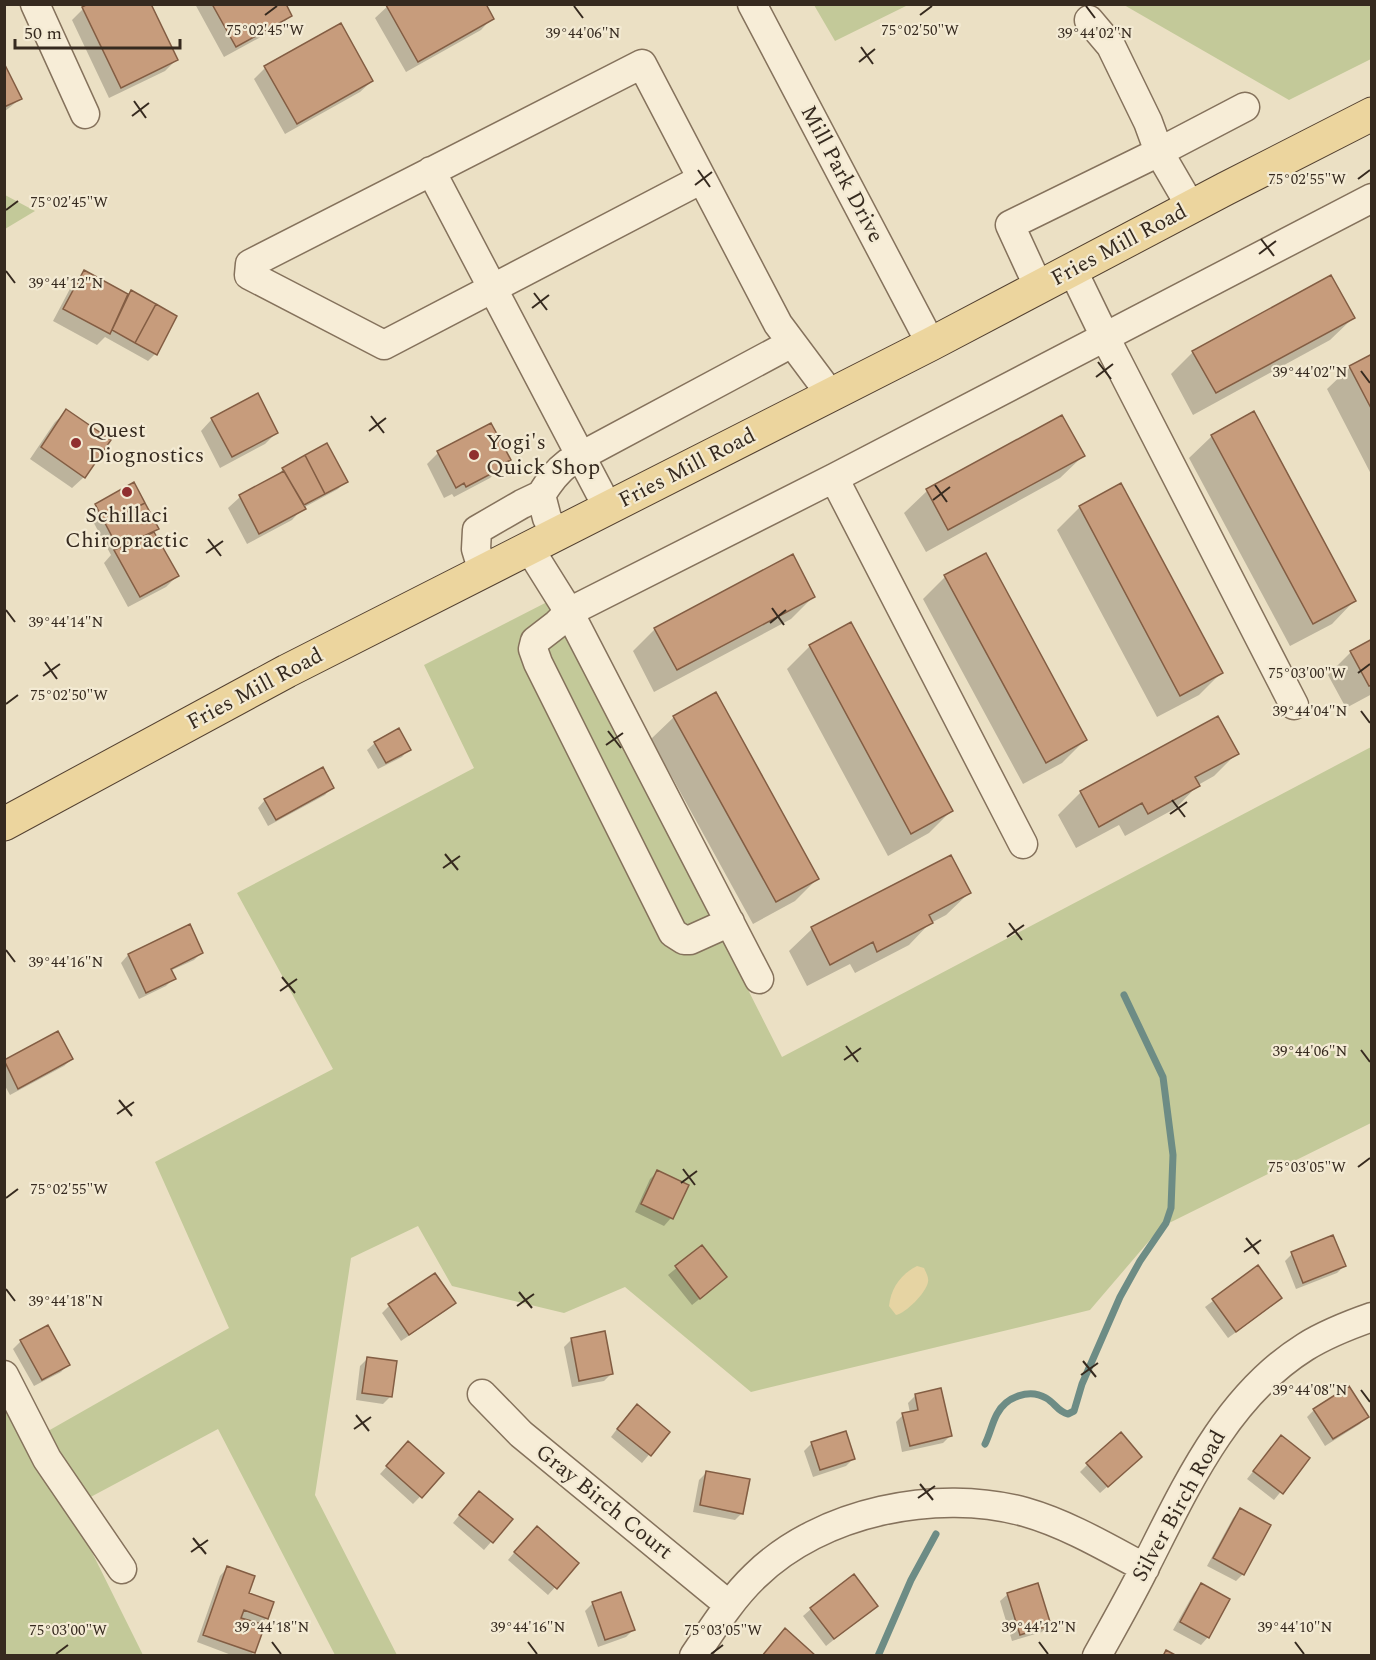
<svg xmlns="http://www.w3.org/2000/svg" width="1376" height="1660" font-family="Spectral,serif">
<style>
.green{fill:#c3c999}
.sand{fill:#e6d4a3}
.shadow{fill:#0003}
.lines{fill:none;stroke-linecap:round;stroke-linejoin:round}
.stream{stroke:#6d8c85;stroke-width:7}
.building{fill:#c79c7c;stroke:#835d43;stroke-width:1.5}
.minor-casing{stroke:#85725c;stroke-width:31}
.major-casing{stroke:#534030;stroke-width:35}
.minor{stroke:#f7edd7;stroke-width:28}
.major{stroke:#ecd59e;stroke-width:33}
.ticks{fill:none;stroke:#362a1f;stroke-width:2}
.poi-dot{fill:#902f2f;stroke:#f3ead3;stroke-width:2}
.labels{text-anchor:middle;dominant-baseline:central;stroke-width:4.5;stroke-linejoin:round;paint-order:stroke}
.street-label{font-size:22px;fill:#362a1f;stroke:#f3ead3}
.poi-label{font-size:22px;fill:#362a1f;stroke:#f3ead3;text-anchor:start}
.ticks-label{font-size:15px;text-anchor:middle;fill:#362a1f;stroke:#f3ead3;stroke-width:4.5;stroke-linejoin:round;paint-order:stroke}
</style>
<rect width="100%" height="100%" fill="#ebe0c4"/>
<path class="green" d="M814 5H908L835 41Z
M1124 5H1371V59L1289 100Z
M4 195H5L35 211 5 229Z
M551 600 782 1057 1371 747V1123L1161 1227 1090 1310 751 1392 625 1287 564 1313 452 1286 418 1226 351 1258 315 1495 397 1655H335L218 1429 70 1508 143 1655H5L4 1361 41 1435 229 1328 155 1162 333 1069 237 893 474 768 424 665Z"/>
<path class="sand" d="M917 1266 924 1268C926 1273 929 1277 928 1282 926 1293 906 1313 896 1315L889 1306C891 1288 901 1274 917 1266Z"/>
<path class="shadow" d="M195 4H284L290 16 279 27 224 57Z
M390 4H485L492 18 481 30 406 72 375 18Z
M83 9 176 60 165 71 109 98 72 20Z
M4 66 20 99 4 112Z
M265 68 372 81 360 92 285 134 254 79Z
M84 272 127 296 131 292 155 354 148 361 105 337 97 345 53 321 73 283Z
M1353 318 1330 340 1193 415 1171 374 1193 352Z
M1372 356V476L1327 389 1350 367Z
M67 411 84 477 72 488 30 459 55 422Z
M1062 417 1083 456 1060 478 926 552 904 513 927 491Z
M212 419 277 432 265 444 220 468 201 431Z
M1212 436 1354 601 1332 624 1290 646 1189 458Z
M327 445 346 481 338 489 303 508 292 520 247 544 228 508 240 497 276 477 283 469Z
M438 453 509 459 490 478 454 497 452 494 444 498 427 464Z
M1121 485 1221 673 1199 695 1157 717 1057 530 1080 507Z
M96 505 157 529 153 533 177 576 166 587 128 607 104 563 111 555 88 512Z
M945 577 1085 740 1062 763 1023 784 923 599Z
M813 597 791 619 654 692 633 651 655 629Z
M851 624 952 810 929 833 888 856 787 669 810 646Z
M1372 641V694L1346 708 1328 675 1351 652Z
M674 717 817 879 795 901 753 924 651 739Z
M375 743 409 749 402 757 378 769 367 750Z
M1237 753 1214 776 1198 785 1176 808 1125 836 1119 825 1076 848 1058 815 1081 792Z
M332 787 325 795 268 826 258 808 265 800Z
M950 857 969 893 946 915 929 924 909 945 855 973 850 964 807 986 789 951 812 929Z
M189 926 201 953 194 960 170 971 174 978 166 986 139 999 121 963 128 955Z
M57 1033 72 1059 64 1066 10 1095 4 1084V1062Z
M657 1172 687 1185 671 1218 664 1226 635 1212 650 1179Z
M702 1247 718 1284 692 1305 668 1275Z
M1292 1254 1344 1266 1337 1273 1296 1289 1285 1261Z
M1258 1267 1273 1305 1228 1338 1205 1307Z
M454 1302 447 1310 401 1341 382 1313 389 1306Z
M48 1327 68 1364 61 1372 34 1386 13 1349 21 1341Z
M572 1339 611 1374 604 1381 572 1387 564 1347Z
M367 1359 391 1396 383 1404 356 1400 360 1366Z
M916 1395 950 1436 943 1443 902 1452 896 1422 903 1415 910 1413 908 1403Z
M1314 1410 1367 1416 1360 1424 1325 1446 1307 1417Z
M629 1413 668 1432 642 1463 611 1437Z
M812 1443 854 1458 846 1466 813 1477 804 1451Z
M1274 1445 1308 1458 1274 1500 1247 1479Z
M401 1451 442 1474 413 1504 380 1474Z
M1088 1464H1133L1100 1493 1080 1472Z
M707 1472 742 1513 735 1520 693 1512 699 1480Z
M471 1501 510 1520 484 1550 453 1523Z
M1240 1510 1243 1574 1236 1581 1207 1566 1233 1518Z
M529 1535 577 1563 548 1595 508 1560Z
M227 1568 267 1618 259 1625 254 1652 250 1656H234L197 1642 220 1576Z
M1201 1585 1228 1600 1208 1637 1201 1645 1173 1630 1194 1593Z
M1008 1594 1049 1625 1042 1632 1012 1641 1000 1601Z
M593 1603 633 1630 626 1637 598 1647 585 1611Z
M876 1606 826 1646 803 1616 811 1609Z"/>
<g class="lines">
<path class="stream" d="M985 1444C990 1434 992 1423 997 1414 1006 1397 1029 1388 1046 1398 1055 1403 1058 1412 1068 1414L1074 1411 1082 1384 1120 1297 1140 1261 1166 1223 1171 1208 1173 1155 1163 1077 1124 995
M878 1656 911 1580 936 1534"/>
</g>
<path class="building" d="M88 4H151L178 60 121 88 82 7Z
M212 4H286L292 16 236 47Z
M486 4 494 19 418 62 386 5Z
M341 23 373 81 297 124 264 66Z
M4 63 22 99 4 107Z
M84 270 128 294 110 334 63 309Z
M1331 275 1355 318 1216 393 1192 351Z
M131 290 156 304 135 343 112 330Z
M156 304 177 316 157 355 135 343Z
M1372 354V410L1349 366Z
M258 393 278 433 232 457 211 418Z
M66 409 111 440 85 478 41 447Z
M1254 411 1356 601 1313 624 1211 435Z
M1062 415 1085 456 948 530 926 489Z
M491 423 511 460 502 464 504 467 466 487 464 483 456 488 437 451Z
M327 443 348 482 325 494 305 455Z
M305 455 325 494 304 505 282 468Z
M284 471 306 509 259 534 239 495Z
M134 482 145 503 105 523 95 504Z
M1121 483 1223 673 1180 696 1079 506Z
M145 503 159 529 118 548 105 523Z
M154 532 179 576 140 597 114 550Z
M986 553 1087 740 1046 763 944 575Z
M793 554 815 597 677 670 654 628Z
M851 622 953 811 911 834 809 645Z
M1372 639V685L1369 686 1350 651Z
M716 692 819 879 776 902 673 716Z
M1218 716 1239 754 1195 777 1200 786 1148 814 1142 803 1099 827 1080 791Z
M399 728 411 750 386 763 374 742Z
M323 767 334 788 276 820 264 799Z
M951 855 971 893 929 915 933 923 877 952 873 942 830 965 811 927Z
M190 924 203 953 171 969 176 979 146 993 128 954Z
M58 1031 73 1059 18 1089 4 1060Z
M657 1170 689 1185 673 1219 641 1204Z
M1333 1235 1346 1266 1303 1283 1291 1252Z
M702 1245 727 1277 700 1299 675 1266Z
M1258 1265 1282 1298 1236 1332 1212 1299Z
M435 1273 456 1303 409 1335 388 1304Z
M48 1325 70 1365 42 1380 20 1340Z
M605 1331 613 1374 579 1381 571 1338Z
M367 1357 397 1361 392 1397 362 1393Z
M1349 1386 1369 1417 1333 1439 1313 1409Z
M941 1388 952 1436 910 1446 902 1413 918 1410 915 1394Z
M637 1404 670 1432 651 1456 617 1429Z
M846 1431 855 1459 820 1470 811 1442Z
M1121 1432 1142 1457 1108 1487 1086 1463Z
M1281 1435 1310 1458 1283 1494 1253 1471Z
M408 1441 444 1473 422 1498 386 1466Z
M706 1471 750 1479 743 1514 700 1505Z
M479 1491 513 1519 493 1543 459 1515Z
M1240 1508 1271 1525 1244 1575 1213 1558Z
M537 1526 579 1563 557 1589 514 1552Z
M227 1566 255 1576 249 1593 274 1602 268 1619 244 1610 241 1618 265 1625 255 1653 203 1635Z
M854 1574 878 1606 834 1639 810 1608Z
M1038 1583 1051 1625 1020 1635 1007 1593Z
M1201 1583 1230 1599 1209 1638 1180 1622Z
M621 1592 635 1630 605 1640 592 1602Z
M785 1628 816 1656H762Z
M1166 1650 1177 1656H1163Z"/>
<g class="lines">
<defs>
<path id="minor" d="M35 4 85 114
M752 4 931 344
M1089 20 1111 46 1148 122 1159 152 1245 107
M431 171 608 508
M702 179 384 345 249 275 250 264 642 64 778 324 831 395
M1073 271 1105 337 1294 705
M1039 288 1010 225 1159 152 1191 207
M834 478 1023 844
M557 534 547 518 541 495C549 482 556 472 568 463L792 343
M529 548 569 612 759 979
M483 572 476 549 477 530 522 504 541 495
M730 922 690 940H684L673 933 538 663 533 649 535 641 557 624 569 612 834 478 1372 198
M4 1375 47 1459 122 1569
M482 1394 521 1434 729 1605
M694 1656C713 1628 731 1599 755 1576 821 1511 937 1488 1025 1512 1067 1524 1106 1547 1145 1568
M1097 1656C1114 1625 1132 1594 1147 1563 1187 1484 1227 1396 1305 1347 1326 1334 1349 1325 1372 1317"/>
<path id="major" d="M4 824 287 671 931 344 1225 189 1372 114"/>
</defs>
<use href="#minor" class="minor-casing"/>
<use href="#major" class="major-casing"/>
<use href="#minor" class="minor"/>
<use href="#major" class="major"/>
</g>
<path class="ticks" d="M574 6 583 18M1086 6 1095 18M265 15 277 6M920 15 932 6M861 47 873 64M859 62 875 49M134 101 146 118M132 116 149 103M698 170 710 187M1358 179 1370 170M695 185 712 172M6 210 18 201M1261 239 1274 256M1259 254 1276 241M6 271 15 283M534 293 547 310M532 308 549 295M1098 362 1111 379M1361 371 1370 383M1096 377 1113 364M371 416 384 433M369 431 386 418M935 485 947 502M933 500 950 487M208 539 221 556M206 553 223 541M772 608 784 625M6 610 15 622M770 623 786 610M45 662 57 679M1358 673 1370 664M43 676 60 664M6 704 18 695M1361 711 1370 723M608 731 621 748M606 745 623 733M1172 800 1185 817M1170 814 1187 802M445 854 458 870M443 868 460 856M1009 923 1022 940M1007 937 1024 925M6 950 15 962M282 977 295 993M280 991 297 979M846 1046 858 1062M1361 1050 1370 1062M844 1060 861 1048M119 1100 132 1116M117 1114 134 1102M1358 1167 1370 1158M683 1169 695 1185M681 1183 697 1171M6 1198 18 1189M1246 1238 1259 1254M1244 1252 1261 1240M6 1289 15 1301M519 1292 532 1308M517 1306 534 1294M1083 1361 1096 1377M1081 1375 1098 1363M1361 1390 1370 1402M356 1415 369 1431M354 1429 371 1417M920 1484 933 1500M918 1498 935 1486M193 1538 206 1554M191 1552 208 1540M272 1642 281 1654M528 1642 537 1654M1039 1642 1048 1654M1295 1642 1304 1654M56 1654 68 1645M711 1654 723 1645"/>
<g class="poi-dot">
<circle cx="76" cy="443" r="6"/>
<circle cx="474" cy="455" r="6"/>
<circle cx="127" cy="492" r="6"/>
</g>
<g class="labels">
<g class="street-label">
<text transform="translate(842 174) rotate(62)">Mill Park Drive</text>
<text transform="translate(1119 245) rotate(-28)">Fries Mill Road</text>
<text transform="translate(687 468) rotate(-27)">Fries Mill Road</text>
<text transform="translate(255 689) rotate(-28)">Fries Mill Road</text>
<text transform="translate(604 1502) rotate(39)">Gray Birch Court</text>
<text transform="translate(1179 1506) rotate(-61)">Silver Birch Road</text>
</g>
<g class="poi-label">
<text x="88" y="430">Quest<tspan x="88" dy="25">Diognostics</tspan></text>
<text x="486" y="442">Yogi's<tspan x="486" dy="25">Quick Shop</tspan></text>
<text x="127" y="515" text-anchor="middle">Schillaci<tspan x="127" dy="25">Chiropractic</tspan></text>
</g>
</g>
<g class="ticks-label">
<text x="265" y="35">75°02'45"W</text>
<text x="920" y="35">75°02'50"W</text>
<text x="583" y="38">39°44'06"N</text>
<text x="1095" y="38">39°44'02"N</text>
<text x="1307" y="184">75°02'55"W</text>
<text x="69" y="207">75°02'45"W</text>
<text x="66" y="288">39°44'12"N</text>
<text x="1310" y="377">39°44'02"N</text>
<text x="66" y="627">39°44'14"N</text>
<text x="1307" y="678">75°03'00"W</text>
<text x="69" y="700">75°02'50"W</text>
<text x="1310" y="716">39°44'04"N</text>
<text x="66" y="967">39°44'16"N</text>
<text x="1310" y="1056">39°44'06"N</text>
<text x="1307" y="1172">75°03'05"W</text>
<text x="69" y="1194">75°02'55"W</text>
<text x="66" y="1306">39°44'18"N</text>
<text x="1310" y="1395">39°44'08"N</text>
<text x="272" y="1632">39°44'18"N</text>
<text x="528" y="1632">39°44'16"N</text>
<text x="1039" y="1632">39°44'12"N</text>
<text x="1295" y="1632">39°44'10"N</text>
<text x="68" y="1635">75°03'00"W</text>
<text x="723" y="1635">75°03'05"W</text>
</g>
<rect width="1376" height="1660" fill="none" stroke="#362a1f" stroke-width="12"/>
<path d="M15 39v9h165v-9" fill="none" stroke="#362a1f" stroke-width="3"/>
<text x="24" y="39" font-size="18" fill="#362a1f" stroke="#f3ead3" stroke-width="4.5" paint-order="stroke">50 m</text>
</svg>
